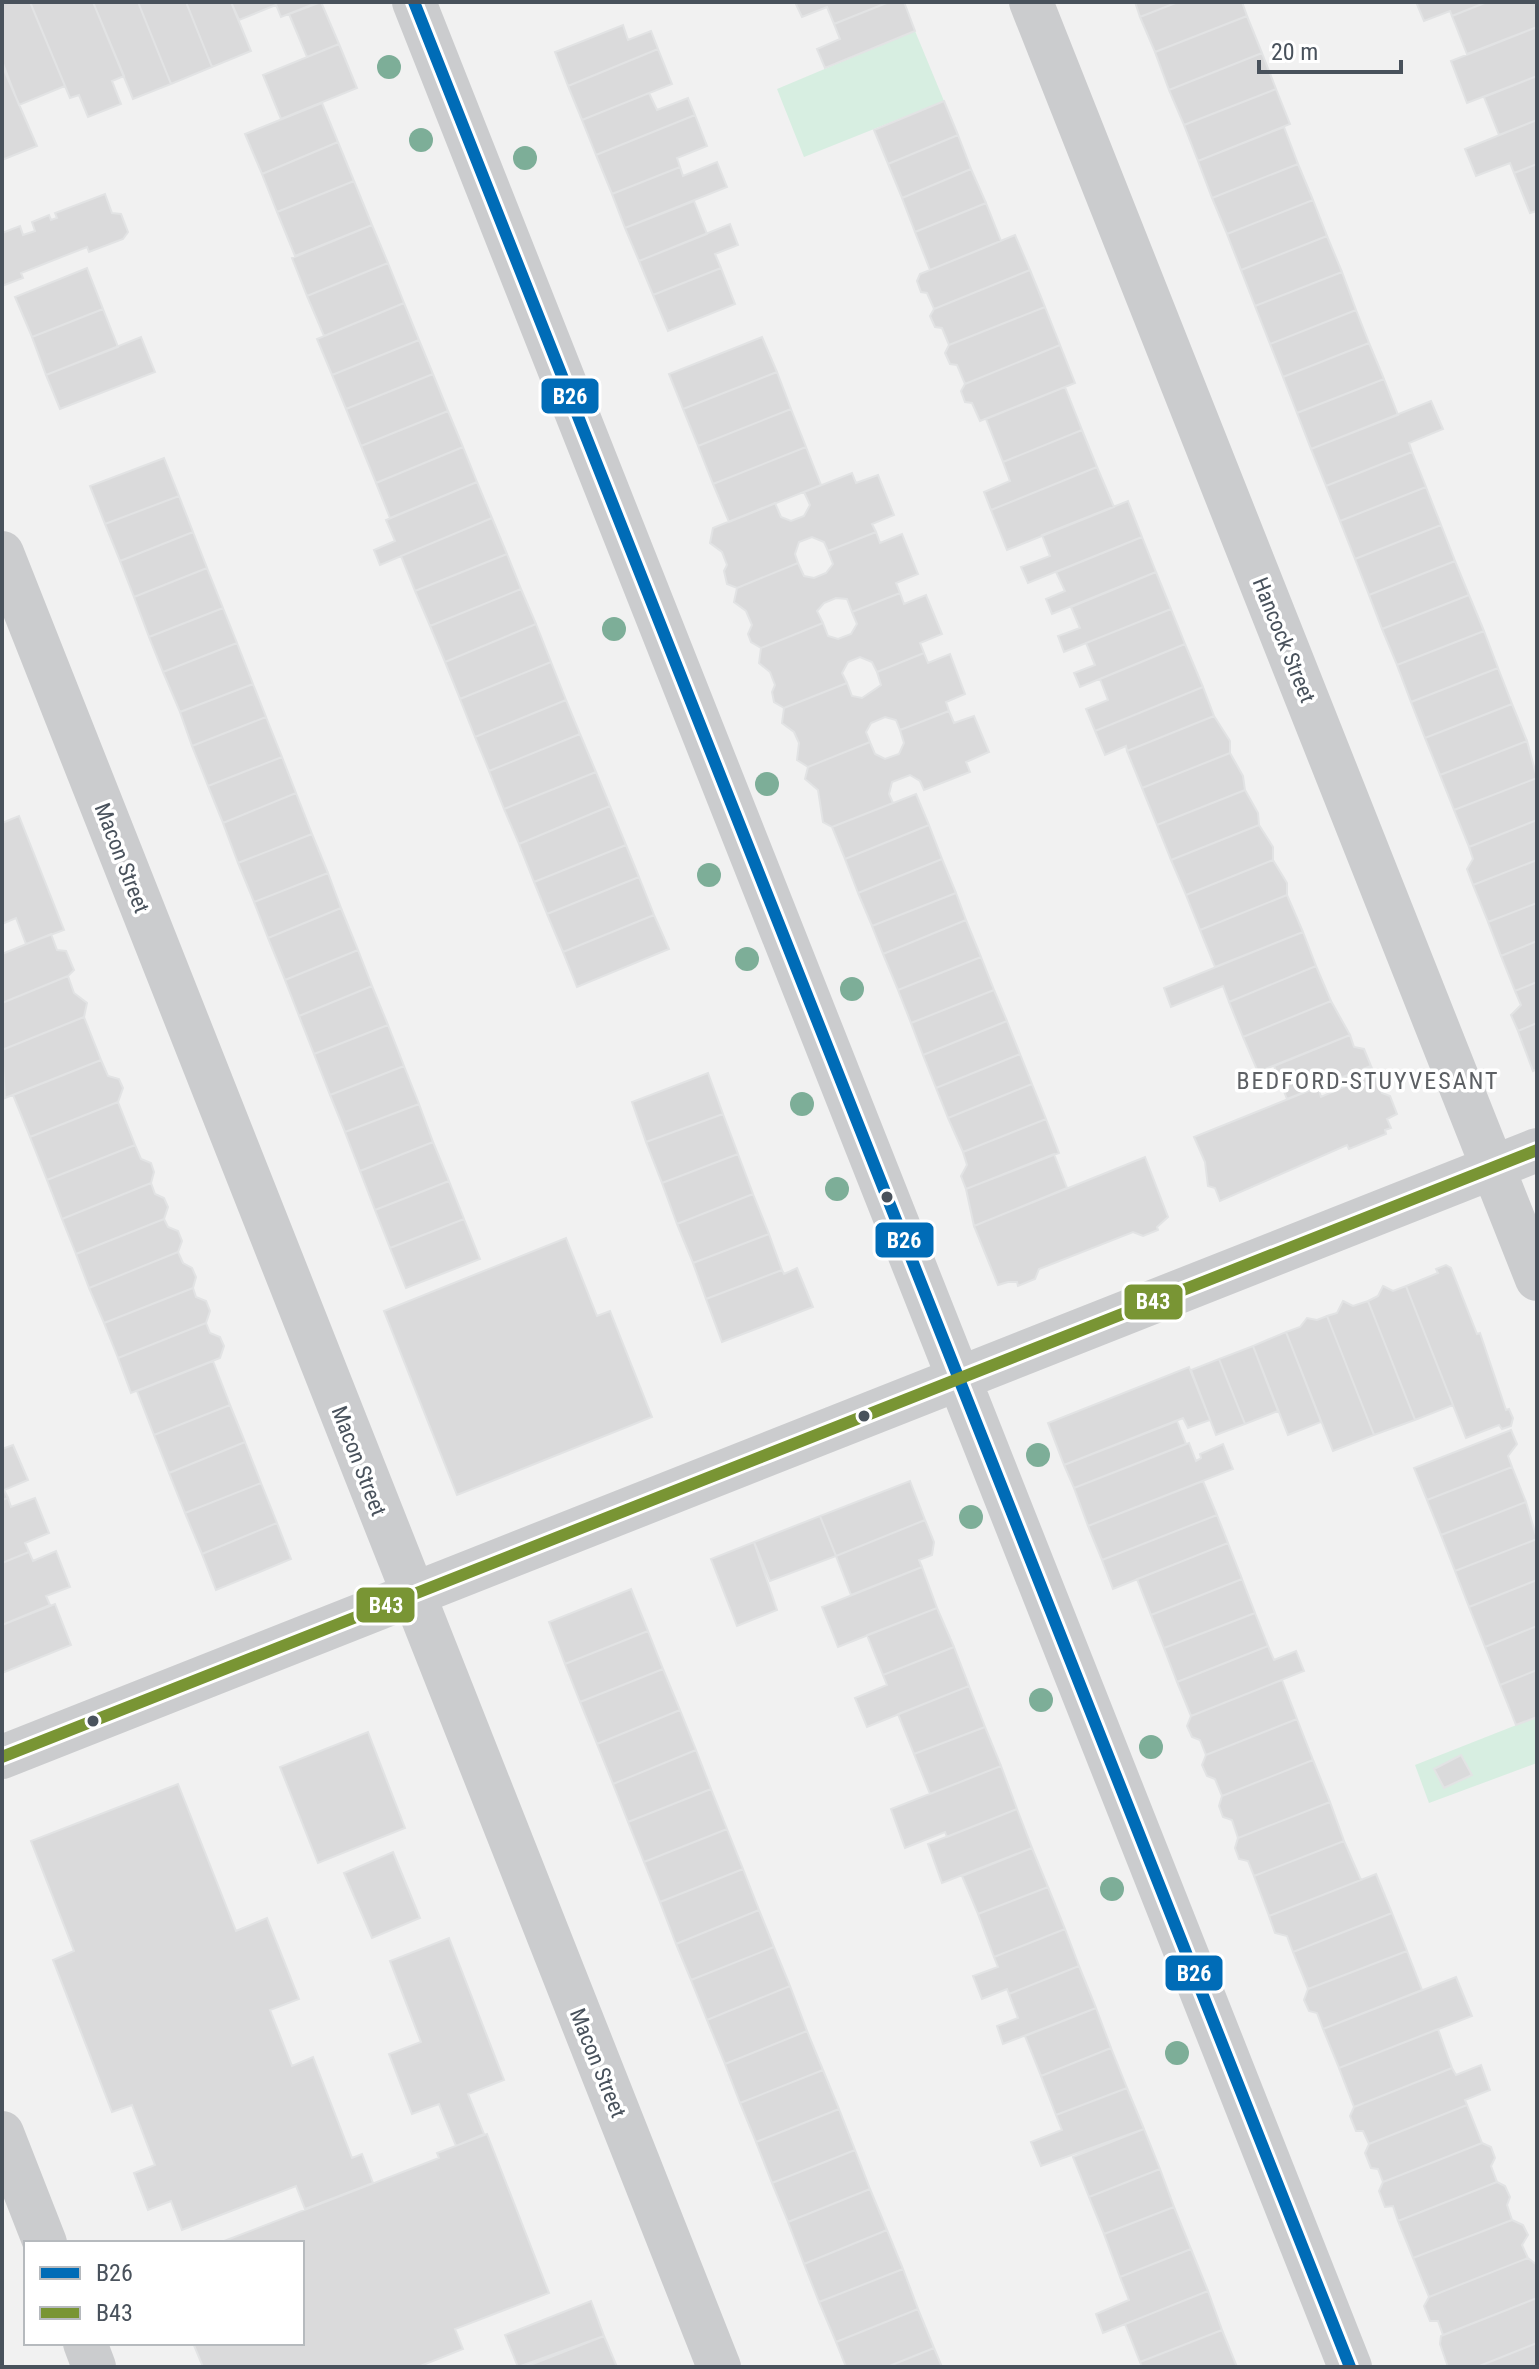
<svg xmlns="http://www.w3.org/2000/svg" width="1539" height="2369" font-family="'Roboto Condensed',sans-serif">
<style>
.green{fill:#d7eee1}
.building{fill:#dadadb;stroke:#e2e3e4;stroke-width:2}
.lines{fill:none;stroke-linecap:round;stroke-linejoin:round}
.minor{stroke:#cbccce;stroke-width:44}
.bus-1-casing{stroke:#fff;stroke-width:18}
.bus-2-casing{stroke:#fff;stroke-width:18}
.bus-1{stroke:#006cb7;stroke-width:12}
.bus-2{stroke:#799534;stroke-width:12}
.tree{fill:#7dae98}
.bus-dot{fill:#49525c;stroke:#fff;stroke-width:3}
.labels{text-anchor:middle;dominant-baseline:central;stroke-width:7;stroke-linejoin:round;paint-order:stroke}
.street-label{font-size:22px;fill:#49525c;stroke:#fff}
.neighbourhood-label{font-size:24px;letter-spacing:2px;fill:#5d6064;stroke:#fff}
.line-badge{stroke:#fff;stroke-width:3}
.badge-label{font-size:22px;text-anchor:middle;font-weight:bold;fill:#fff}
</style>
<rect width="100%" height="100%" fill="#f1f1f1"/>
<path class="green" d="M915 31 944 101 804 157 777 89Z
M1537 1717V1763L1429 1803 1415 1765Z"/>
<path class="building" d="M2 2H30L65 86 19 105 2 61Z
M30 2H93L124 76 112 81 121 104 88 117 79 95 70 98Z
M93 2H138L171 84 133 99Z
M138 2H186L212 67 171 84Z
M186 2H231L251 51 212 67Z
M231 2H275L276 5 239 20Z
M275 2H319L281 17Z
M321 2 339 44 307 57 289 14Z
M795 2H889L834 24 827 7 802 17Z
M889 2H904L915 31 825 68 817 49 840 39 834 24Z
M1135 2H1178L1140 17Z
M1178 2H1242L1247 16 1155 52 1140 17Z
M1416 2H1487L1452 16 1450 11 1424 21Z
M1487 2H1537V27L1467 54 1452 16Z
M1247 16 1262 53 1169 90 1155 52Z
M623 25 628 40 651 31 658 49 568 86 555 52Z
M1537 27V76L1467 103 1451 61Z
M339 44 357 88 281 119 263 75Z
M658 49 672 84 582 120 568 86Z
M1262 53 1276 89 1184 125 1169 90Z
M2 65 37 146 2 160Z
M1537 76V120L1499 135 1484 97Z
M1276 89 1290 124 1198 161 1184 125Z
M649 93 657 110 688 98 695 115 596 155 582 120Z
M944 101 958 135 888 164 874 130Z
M322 103 338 142 262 174 245 134Z
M695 115 707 146 677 158 680 167 612 194 596 155Z
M1537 120V164L1514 173 1510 163 1476 176 1465 149Z
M1284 127 1298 164 1212 198 1198 161Z
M958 135 971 169 902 198 888 164Z
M338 142 354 181 277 212 262 174Z
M717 162 727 187 625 228 612 194 680 167 683 176Z
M1298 164 1313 200 1227 234 1212 198Z
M1537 164V211L1530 213 1514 173Z
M971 169 986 203 915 232 902 198Z
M354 181 372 225 295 256 277 212Z
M105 194 112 213 121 214 128 232 123 239 89 252 87 247 21 273 23 278 2 286V233L20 226 23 235 35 231 32 222 49 215 51 220 57 218 55 213Z
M1313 200 1327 236 1241 270 1227 234Z
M694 201 707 234 639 261 625 228Z
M986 203 1001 241 930 270 915 232Z
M730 224 738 245 715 254 721 268 653 295 639 261Z
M372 225 388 263 307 296 292 258Z
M1015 235 1030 270 934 309 927 293 921 292 917 281 920 274Z
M1327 236 1342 272 1255 306 1241 270Z
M388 263 404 303 324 336 307 296Z
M87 268 103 309 32 337 15 297Z
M721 268 735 304 668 331 653 295Z
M1030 270 1045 307 949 345 942 328 935 327 930 316 934 309Z
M1342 272 1356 310 1270 344 1255 306Z
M404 303 419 340 332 375 317 339Z
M1045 307 1060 345 965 384 957 365 950 364 945 353 949 345Z
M103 309 118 347 46 375 32 337Z
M1356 310 1369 343 1283 377 1270 344Z
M141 337 155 372 60 409 46 375Z
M762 337 777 372 683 409 669 374Z
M419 340 433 374 346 409 332 375Z
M1369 343 1384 379 1297 413 1283 377Z
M1060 345 1075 383 980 421 972 403 965 402 961 391 965 384Z
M777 372 791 409 698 446 683 409Z
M433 374 448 411 361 446 346 409Z
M1384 379 1398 415 1311 449 1297 413Z
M1065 387 1082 430 1003 462 986 419Z
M1431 401 1443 429 1409 443 1412 452 1326 486 1311 449Z
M791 409 806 447 713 484 698 446Z
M448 411 463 447 376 483 361 446Z
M1082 430 1097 467 991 510 984 492 1010 481 1003 462Z
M463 447 477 482 390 518 376 483Z
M806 447 821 485 729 522 713 484Z
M1412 452 1426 487 1340 521 1326 486Z
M164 458 179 496 105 524 90 486Z
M1097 467 1114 507 1007 550 991 510Z
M852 473 856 483 878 475 894 515 872 524 876 532 828 551 824 542 812 537 799 542 795 554 798 563 737 588 727 584 724 571 727 565 722 552 710 543 713 528 775 503 781 517 791 521 804 516 810 505 804 492Z
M477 482 492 518 380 565 374 550 395 541 386 520Z
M1426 487 1441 525 1355 559 1340 521Z
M179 496 193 532 120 561 105 524Z
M1128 501 1142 537 1028 583 1021 567 1050 556 1042 535Z
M492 518 507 554 415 591 401 556Z
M1441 525 1455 561 1369 595 1355 559Z
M193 532 207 568 134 597 120 561Z
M876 532 880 543 902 534 918 574 896 583 900 593 852 612 847 599 836 598 824 603 817 611 823 623 761 648 751 642 748 634 752 625 746 611 734 602 737 588 798 563 804 576 814 578 826 573 833 564 828 551Z
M1142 537 1156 572 1052 614 1046 599 1065 591 1056 572Z
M507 554 521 589 430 626 415 591Z
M1455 561 1469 595 1382 629 1369 595Z
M207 568 223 608 149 637 134 597Z
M1156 572 1171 609 1064 652 1058 636 1080 628 1071 607Z
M521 589 536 624 445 662 430 626Z
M900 593 904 604 926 595 942 634 920 643 924 653 877 672 872 662 860 657 848 662 842 673 847 683 784 708 774 702 772 692 775 685 770 672 759 663 761 648 823 623 828 636 838 639 851 634 857 624 852 612Z
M1469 595 1484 631 1397 665 1382 629Z
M223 608 237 643 163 672 149 637Z
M1171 609 1185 644 1080 687 1074 673 1095 665 1086 643Z
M536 624 551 662 460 699 445 662Z
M1484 631 1498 668 1411 702 1397 665Z
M237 643 253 684 180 712 163 672Z
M1185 644 1203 687 1095 731 1086 709 1108 700 1100 679Z
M924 653 928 663 950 654 965 694 946 702 949 711 900 730 896 720 885 717 871 723 866 732 870 742 808 767 797 760 799 743 794 732 782 723 784 708 847 683 852 696 862 698 881 685 877 672Z
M551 662 566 700 475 737 460 699Z
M1498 668 1512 704 1425 738 1411 702Z
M253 684 266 717 192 746 180 712Z
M1203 687 1214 716 1127 751 1126 746 1105 755 1095 731Z
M566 700 580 734 489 771 475 737Z
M1512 704 1527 741 1440 775 1425 738Z
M949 711 954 723 974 716 989 752 966 762 970 772 924 790 920 781 910 775 892 782 889 794 893 803 832 827 823 822 818 790 805 779 808 767 870 742 875 754 885 759 899 754 904 743 900 730Z
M1214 716 1230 741V753L1142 788 1127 751Z
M266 717 282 757 208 786 192 746Z
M580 734 596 772 504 809 489 771Z
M1527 741 1537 778 1454 810 1440 775Z
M1230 753 1243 776 1245 790 1157 825 1142 788Z
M282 757 296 793 223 823 208 786Z
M596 772 610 806 519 844 504 809Z
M1537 778V820L1469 847 1454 810Z
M1245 790 1258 813 1259 825 1171 860 1157 825Z
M296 793 312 834 238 863 223 823Z
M916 794 929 825 845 859 832 827Z
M610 806 626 845 534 882 519 844Z
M19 816 64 930 26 944 16 918 2 924V823Z
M1537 820V860L1473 885 1467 869 1473 859 1469 847Z
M929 825 942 859 858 893 845 859Z
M1259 825 1273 847V860L1186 895 1171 860Z
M312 834 328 873 254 902 238 863Z
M626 845 639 877 547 914 534 882Z
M942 859 956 893 872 926 858 893Z
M1273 860 1287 883V895L1200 930 1186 895Z
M1537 860V903L1488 922 1473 885Z
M328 873 341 908 268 938 254 902Z
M639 877 654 915 563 952 547 914Z
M956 893 966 920 883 954 872 926Z
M1287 895 1303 932 1215 967 1200 930Z
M1537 903V941L1501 956 1488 922Z
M341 908 358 950 285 980 268 938Z
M654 915 669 949 577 987 563 952Z
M966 920 981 957 898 990 883 954Z
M1303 932 1316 966 1229 1002 1223 986 1171 1007 1164 988Z
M51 934 57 950 66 951 74 970 68 976 2 1003V954Z
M1537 941V982L1515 991 1501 956Z
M358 950 372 986 299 1016 285 980Z
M981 957 994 990 911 1023 898 990Z
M1316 966 1331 1001 1243 1037 1229 1002Z
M68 976 74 993 87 1003 84 1017 2 1050V1003Z
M1537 982V1023L1518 1031 1511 1015 1521 1005 1515 991Z
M372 986 388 1025 314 1054 299 1016Z
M994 990 1007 1021 923 1055 911 1023Z
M1331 1001 1350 1035 1258 1072 1243 1037Z
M84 1017 101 1060 5 1098 2 1050Z
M1007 1021 1020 1054 936 1088 923 1055Z
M1537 1023V1069L1533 1071 1518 1031Z
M388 1025 404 1066 330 1095 314 1054Z
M1350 1035 1354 1047 1364 1049 1371 1066 1287 1099 1274 1066Z
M1020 1054 1032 1084 948 1118 936 1088Z
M101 1060 108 1076 119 1079 123 1088 118 1102 30 1137 13 1095Z
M404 1066 419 1104 345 1132 330 1095Z
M1371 1066 1382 1093 1390 1096 1397 1114 1387 1119 1391 1128 1385 1130 1386 1134 1349 1149 1347 1145 1220 1201 1215 1188 1208 1186 1205 1162 1194 1137 1318 1087 1321 1097 1346 1086 1343 1077Z
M708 1073 723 1114 646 1142 632 1102Z
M1032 1084 1046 1119 963 1152 948 1118Z
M118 1102 135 1145 47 1180 30 1137Z
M419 1104 433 1142 360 1171 345 1132Z
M723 1114 738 1154 662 1183 646 1142Z
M1046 1119 1059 1153 966 1189 961 1176 967 1165 963 1152Z
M433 1142 449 1181 375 1210 360 1171Z
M135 1145 141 1159 151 1163 154 1172 151 1183 62 1219 47 1180Z
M738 1154 753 1194 677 1224 662 1183Z
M1054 1154 1067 1188 974 1226 966 1189Z
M1145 1157 1168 1217 1157 1227 1158 1230 1143 1236 1133 1232 1039 1269 1035 1279 1018 1286 1017 1282H1008L998 1285 974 1226Z
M449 1181 464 1219 390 1248 375 1210Z
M151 1183 155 1194 164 1198 168 1207 164 1219 76 1254 62 1219Z
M753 1194 769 1234 693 1263 677 1224Z
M164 1219 168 1227 178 1231 182 1241 178 1252 89 1288 76 1254Z
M464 1219 480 1259 406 1288 390 1248Z
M769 1234 782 1270 706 1299 693 1263Z
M566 1238 597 1316 610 1311 652 1417 457 1495 384 1311Z
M178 1252 183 1263 192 1268 196 1277 193 1288 104 1323 89 1288Z
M1446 1265 1451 1268 1477 1334 1480 1333 1506 1410 1509 1409 1513 1418 1511 1426 1502 1429 1499 1425 1466 1438 1406 1286 1438 1273 1436 1269Z
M797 1268 813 1307 722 1342 706 1299 782 1270 784 1274Z
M1383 1286 1393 1291 1406 1286 1453 1405 1415 1420 1368 1301 1378 1296Z
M193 1288 196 1297 206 1301 210 1311 206 1323 118 1358 104 1323Z
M1343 1301 1353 1306 1368 1301 1415 1420 1374 1435 1327 1316 1337 1313Z
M1327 1316 1374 1435 1333 1451 1286 1332 1300 1327 1307 1318 1317 1320Z
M206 1323 210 1333 220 1337 224 1346 220 1358 131 1393 118 1358Z
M1286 1332 1321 1422 1288 1435 1253 1346Z
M1253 1346 1278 1411 1245 1424 1219 1359Z
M1219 1359 1245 1424 1216 1435 1191 1370Z
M213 1361 230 1405 154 1435 137 1391Z
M1189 1367 1210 1420 1188 1428 1183 1418 1064 1465 1048 1423Z
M230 1405 245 1442 169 1473 154 1435Z
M1177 1421 1186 1444 1074 1488 1064 1465Z
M1511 1430 1517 1444 1508 1456 1512 1467 1427 1500 1414 1468Z
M245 1442 261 1483 185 1513 169 1473Z
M1189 1443 1196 1461 1201 1458 1200 1454 1223 1444 1233 1469 1088 1526 1074 1488Z
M13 1445 28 1480 4 1490 8 1498 2 1500V1449Z
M1512 1467 1526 1502 1441 1535 1427 1500Z
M910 1481 925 1520 836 1556 820 1516Z
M1203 1481 1217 1515 1102 1560 1088 1526Z
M261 1483 277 1523 202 1554 185 1513Z
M8 1498 11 1507 35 1498 49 1533 25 1543 29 1552 2 1563V1500Z
M1526 1502 1537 1539 1455 1571 1441 1535Z
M1217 1515 1228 1543 1113 1589 1102 1560Z
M820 1516 836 1556 770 1581 754 1542Z
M925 1520 934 1542 932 1555 919 1560 922 1567 851 1595 836 1556Z
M277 1523 291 1559 216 1590 202 1554Z
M1537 1539V1580L1469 1607 1455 1571Z
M754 1542 777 1610 737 1626 711 1559Z
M1228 1543 1242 1579 1151 1615 1137 1579Z
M56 1551 70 1587 46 1596 50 1605 2 1625V1563L29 1552 33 1561Z
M922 1567 937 1608 838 1647 822 1607Z
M1242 1579 1255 1613 1164 1648 1151 1615Z
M1537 1580V1626L1485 1647 1469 1607Z
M631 1589 648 1631 565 1664 549 1622Z
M55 1604 71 1645 2 1673V1625Z
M937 1608 954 1647 883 1675 867 1635Z
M1255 1613 1268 1646 1177 1682 1164 1648Z
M1537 1626V1670L1500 1685 1485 1647Z
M648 1631 663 1669 580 1702 565 1664Z
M1268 1646 1274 1660 1296 1651 1304 1671 1191 1716 1177 1682Z
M954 1647 969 1686 867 1727 855 1698 887 1685 883 1675Z
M663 1669 680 1710 597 1744 580 1702Z
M1537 1670V1717L1516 1725 1500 1685Z
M1282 1680 1297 1719 1206 1755 1200 1740 1192 1737 1187 1726 1191 1716Z
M969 1686 985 1727 914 1754 898 1714Z
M680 1710 696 1750 613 1784 597 1744Z
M1297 1719 1313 1760 1222 1796 1215 1779 1207 1776 1202 1765 1206 1755Z
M985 1727 1001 1766 930 1794 914 1754Z
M368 1732 405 1828 318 1863 280 1767Z
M696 1750 711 1789 628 1822 613 1784Z
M1461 1755 1472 1775 1444 1788 1434 1769Z
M1313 1760 1330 1802 1238 1838 1232 1820 1223 1817 1219 1806 1222 1796Z
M1001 1766 1017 1809 947 1837 945 1832 905 1848 891 1809Z
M178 1784 236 1931 267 1918 299 1999 270 2010 292 2066 313 2057 352 2158 362 2154 373 2183 305 2209 296 2186 182 2230 171 2201 148 2210 134 2173 155 2165 132 2105 112 2112 53 1960 74 1951 31 1841Z
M711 1789 727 1829 644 1862 628 1822Z
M1330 1802 1344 1841 1254 1876 1248 1861 1239 1859 1235 1848 1238 1838Z
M1017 1809 1032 1848 942 1883 928 1844Z
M727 1829 743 1869 660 1902 644 1862Z
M1344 1841 1361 1880 1269 1916 1254 1876Z
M1032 1848 1048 1887 978 1914 962 1876Z
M393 1852 420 1918 372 1938 344 1873Z
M743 1869 759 1910 676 1944 660 1902Z
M1376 1874 1392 1913 1293 1952 1287 1936 1275 1933 1269 1916Z
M1048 1887 1065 1929 994 1957 978 1914Z
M759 1910 774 1947 691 1980 676 1944Z
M1392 1913 1407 1951 1308 1989 1293 1952Z
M1065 1929 1079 1966 1009 1994 1007 1989 982 1999 973 1976 998 1967 994 1957Z
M449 1938 504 2080 468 2094 484 2134 456 2146 439 2104 412 2114 389 2054 421 2042 390 1961Z
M774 1947 790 1986 707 2020 691 1980Z
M1407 1951 1422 1990 1323 2029 1317 2013 1309 2011 1304 2000 1308 1989Z
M1079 1966 1096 2008 1003 2044 997 2026 1018 2018 1009 1994Z
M1456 1977 1472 2016 1339 2068 1323 2029Z
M790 1986 807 2031 725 2064 707 2020Z
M1096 2008 1111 2048 1041 2076 1025 2036Z
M1438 2029 1452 2068 1354 2107 1339 2068Z
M807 2031 823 2070 740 2103 725 2064Z
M1111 2048 1127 2088 1056 2115 1041 2076Z
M1481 2065 1490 2090 1465 2100 1467 2105 1369 2144 1363 2131H1356L1350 2116 1354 2107 1452 2068 1456 2075Z
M823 2070 839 2109 756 2142 740 2103Z
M1127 2088 1144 2129 1041 2166 1031 2142 1062 2130 1056 2115Z
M1467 2105 1482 2143 1383 2182 1378 2169 1371 2168 1365 2153 1369 2144Z
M839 2109 855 2150 772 2183 756 2142Z
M1144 2129 1160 2169 1089 2197 1073 2157Z
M487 2134 549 2293 455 2329 463 2349 418 2367H203L193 2343H302V2243H219L439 2158 437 2153Z
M1482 2143 1491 2147 1495 2158 1491 2166 1497 2182 1398 2221 1393 2206 1385 2207 1379 2191 1383 2182Z
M855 2150 870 2189 788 2222 772 2183Z
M1160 2169 1174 2207 1104 2234 1089 2197Z
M1497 2182 1505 2186 1510 2197 1507 2205 1512 2220 1413 2258 1398 2221Z
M870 2189 887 2230 804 2264 788 2222Z
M1174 2207 1191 2249 1120 2277 1104 2234Z
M1512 2220 1523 2225 1528 2235 1522 2245 1528 2258 1429 2297 1413 2258Z
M887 2230 903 2269 819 2302 804 2264Z
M1191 2249 1208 2291 1103 2333 1096 2314 1129 2300 1120 2277Z
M1528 2258 1537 2265V2298L1443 2335 1438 2321H1430L1424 2306 1429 2297Z
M903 2269 918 2309 836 2342 819 2302Z
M1208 2291 1222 2330 1140 2362 1125 2324Z
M1537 2298V2343L1477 2367H1448L1440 2344 1441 2336Z
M591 2301 604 2336 518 2367 505 2335Z
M918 2309 934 2348 887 2367H846L836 2342Z
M1222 2330 1237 2367H1142L1140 2362Z
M604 2336 617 2367H525Z
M1537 2343V2367H1477Z
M934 2348 942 2367H887Z"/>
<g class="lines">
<path class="minor" d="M414 2 1350 2367
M1031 2 1537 1279
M2 553 719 2367
M2 1757 1537 1150
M2 2133 45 2243
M85 2343 94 2367"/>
<defs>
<path id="bus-1" d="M414 2 1350 2367"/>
<path id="bus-2" d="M2 1757 1537 1150"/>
</defs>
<use href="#bus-1" class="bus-1-casing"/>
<use href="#bus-2" class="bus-2-casing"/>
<use href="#bus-1" class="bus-1"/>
<use href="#bus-2" class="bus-2"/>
</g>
<g class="tree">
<circle cx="389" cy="67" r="12"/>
<circle cx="421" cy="140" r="12"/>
<circle cx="525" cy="158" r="12"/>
<circle cx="614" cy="629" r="12"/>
<circle cx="767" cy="784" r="12"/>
<circle cx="709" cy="875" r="12"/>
<circle cx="747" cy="959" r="12"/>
<circle cx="852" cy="989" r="12"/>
<circle cx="802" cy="1104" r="12"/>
<circle cx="837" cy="1189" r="12"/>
<circle cx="1038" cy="1455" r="12"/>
<circle cx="971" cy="1517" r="12"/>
<circle cx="1041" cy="1700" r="12"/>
<circle cx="1151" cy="1747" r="12"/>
<circle cx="1112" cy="1889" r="12"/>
<circle cx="1177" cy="2053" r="12"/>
</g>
<g class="bus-dot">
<circle cx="887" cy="1197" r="7"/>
<circle cx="864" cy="1416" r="7"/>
<circle cx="93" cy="1721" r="7"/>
</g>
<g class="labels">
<g class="street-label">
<text transform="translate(1284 640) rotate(68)">Hancock Street</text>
<text transform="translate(122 858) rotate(69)">Macon Street</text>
<text transform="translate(359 1461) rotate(69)">Macon Street</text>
<text transform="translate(598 2063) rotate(68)">Macon Street</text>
</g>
<g class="neighbourhood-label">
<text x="1368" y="1081">BEDFORD-STUYVESANT</text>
</g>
</g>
<g class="line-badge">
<rect x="540" y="377" width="60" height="38" rx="8" fill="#006cb7"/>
<rect x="874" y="1221" width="61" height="38" rx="8" fill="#006cb7"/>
<rect x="1123" y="1283" width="61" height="38" rx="8" fill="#799534"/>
<rect x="355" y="1586" width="61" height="38" rx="8" fill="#799534"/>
<rect x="1164" y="1954" width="60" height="38" rx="8" fill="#006cb7"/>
</g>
<g class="badge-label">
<text x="570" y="404">B26</text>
<text x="904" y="1248">B26</text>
<text x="1153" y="1309">B43</text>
<text x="386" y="1613">B43</text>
<text x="1194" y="1981">B26</text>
</g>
<rect width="1539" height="2369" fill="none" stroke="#49525c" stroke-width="8"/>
<rect x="24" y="2241" width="280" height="104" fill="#ffffff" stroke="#b6babe" stroke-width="2"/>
<rect x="40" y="2267" width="40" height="12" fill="#006cb7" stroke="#b6babe" stroke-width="2"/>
<text x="96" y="2281" font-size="24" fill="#49525c">B26</text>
<rect x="40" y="2307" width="40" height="12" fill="#799534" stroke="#b6babe" stroke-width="2"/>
<text x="96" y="2321" font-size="24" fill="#49525c">B43</text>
<path d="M1259 60v12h142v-12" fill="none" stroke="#49525c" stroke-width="4"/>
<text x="1271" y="60" font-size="24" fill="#49525c" stroke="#ffffff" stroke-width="6" paint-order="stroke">20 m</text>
</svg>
